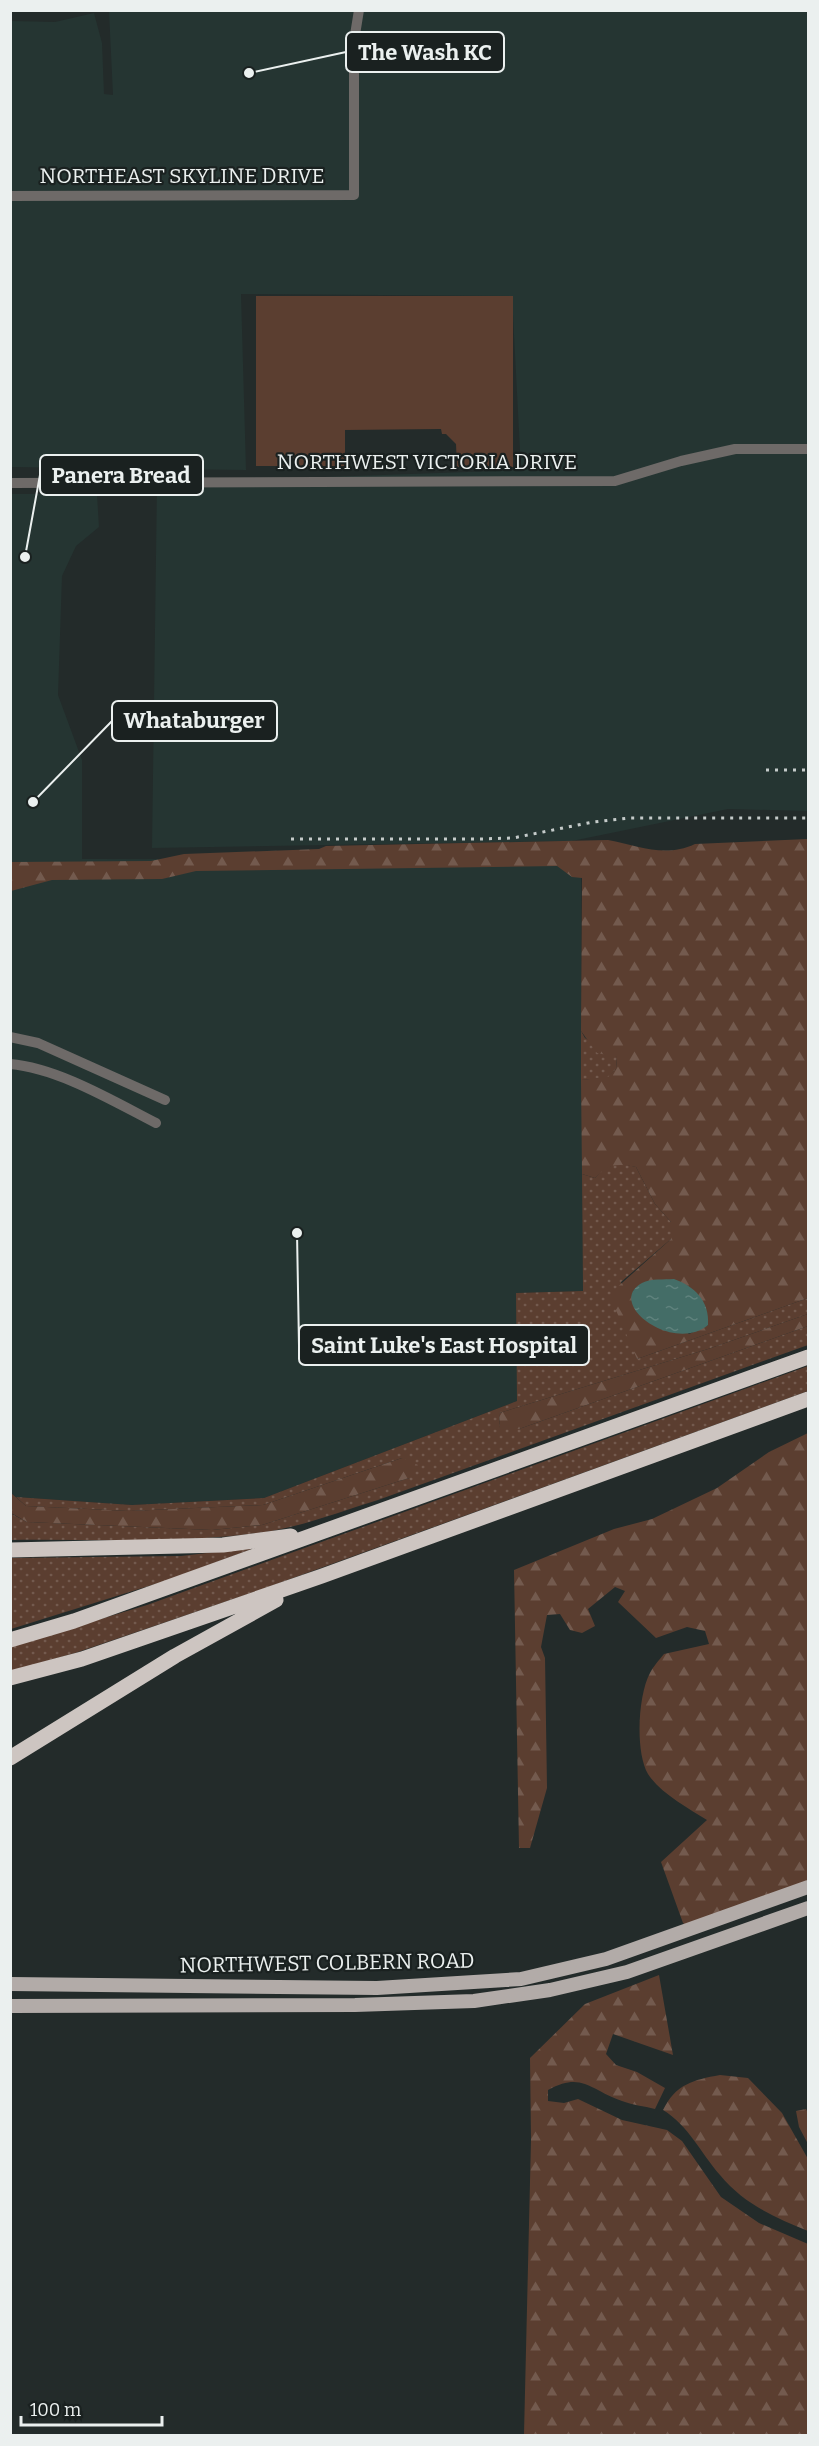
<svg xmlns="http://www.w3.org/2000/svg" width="819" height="2446" font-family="Bitter,serif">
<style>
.built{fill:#253532}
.grass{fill:url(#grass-dots)}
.forest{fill:url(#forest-firs);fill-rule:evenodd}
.park{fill:#5b3e30}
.water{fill:url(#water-ripples)}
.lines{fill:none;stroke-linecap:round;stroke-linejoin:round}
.minor{stroke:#6e6a68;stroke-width:10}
.major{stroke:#b2aba8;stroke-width:14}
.highway{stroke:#cdc5c1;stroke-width:15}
.rail{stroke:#c5cbca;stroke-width:3;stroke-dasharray:3 6;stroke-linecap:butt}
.labels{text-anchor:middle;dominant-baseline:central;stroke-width:4.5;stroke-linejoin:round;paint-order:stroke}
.street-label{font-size:21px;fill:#ebf0ef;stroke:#1a2120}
.leader{fill:none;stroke:#ebf0ef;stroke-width:2}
.callout-dot{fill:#ebf0ef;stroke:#1a2120;stroke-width:2}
.callout{fill:#1a2120;stroke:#ebf0ef;stroke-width:2}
.callout-label{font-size:22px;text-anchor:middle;font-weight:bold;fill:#ebf0ef}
</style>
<defs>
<pattern id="grass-dots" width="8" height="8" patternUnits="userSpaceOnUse" patternTransform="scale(1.5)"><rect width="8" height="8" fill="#5b3e30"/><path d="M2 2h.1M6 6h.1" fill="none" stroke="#735a4e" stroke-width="1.8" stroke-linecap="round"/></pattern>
<pattern id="forest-firs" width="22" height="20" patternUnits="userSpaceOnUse" patternTransform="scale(1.5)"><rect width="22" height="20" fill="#5b3e30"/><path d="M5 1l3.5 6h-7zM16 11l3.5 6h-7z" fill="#735a4e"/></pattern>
<pattern id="water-ripples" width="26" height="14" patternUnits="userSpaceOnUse" patternTransform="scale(1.5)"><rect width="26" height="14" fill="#446d67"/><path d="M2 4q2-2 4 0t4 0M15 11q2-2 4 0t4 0" fill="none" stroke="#5f827d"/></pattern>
</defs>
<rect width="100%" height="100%" fill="#232b2a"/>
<path class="built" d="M109 11H808V811L728 809 572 841 152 848 157 483 521 470 512 296 241 294 246 470 11 467V21L55 22 94 13 102 43 104 94 113 95Z
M10 494H97L99 527 76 546 62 576 58 695 82 760V859L581 860 583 1291 517 1293V1401L264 1498 132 1505 16 1497 11 1493Z"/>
<path class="grass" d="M581 1031 585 1038 617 1057 616 1069 608 1078 581 1080Z
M619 1163 636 1167 655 1204 671 1222V1239L621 1282 637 1359 808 1298V1314L708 1349 499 1413 500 1428 519 1429 808 1326V1345L378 1500C339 1512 299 1528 258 1533 177 1544 92 1539 11 1540L10 1513 27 1522 212 1530 262 1525 409 1478 402 1458 263 1505 129 1511 26 1506 16 1497 132 1505 264 1498 517 1401 516 1293 583 1291 582 1174 595 1178 603 1169Z
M808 1366V1391L260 1590 75 1653 11 1671V1646L147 1605Z
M250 1548 252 1549 168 1580 11 1629V1558L181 1556Z"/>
<path class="forest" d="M808 839V1298L637 1359 612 1301 613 1291 671 1239V1222L655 1204 636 1167C618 1163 608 1164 595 1178L582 1174 581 1080 608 1077 616 1069 617 1057 597 1053 581 1031 582 878 572 877 557 866 196 871 162 879 52 880 11 891V862L151 861 184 854 319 849 326 846 608 840C639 846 665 858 695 844ZM648 1281 708 1325 689 1334 633 1291Z
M808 1314V1326L519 1429H500L499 1413 708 1349Z
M808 1433V1885L687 1926 683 1923 661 1862 707 1820C688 1808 660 1793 648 1774 635 1752 638 1695 650 1673 653 1667 659 1660 664 1654L709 1644 705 1631 687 1627 656 1638 618 1602 625 1591 615 1587 588 1609 595 1626 582 1633 570 1630 560 1614 547 1615 541 1647 545 1658 547 1788 530 1848H519L514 1570 614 1529 652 1519 717 1488 769 1452Z
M402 1458 418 1465 409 1478 262 1525 212 1530 27 1522 11 1513V1493L26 1506 129 1511 263 1505Z
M659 1975 673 2055 613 2034 606 2054 616 2065 637 2072 665 2088 655 2109C644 2106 632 2105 622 2101 591 2091 583 2071 548 2090V2101L564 2103 578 2099 622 2120 667 2130 682 2141 721 2197 759 2223 808 2244V2435H524L531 2140 530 2058 585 2004Z
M720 2075 748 2078 782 2113 808 2159V2231C774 2217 744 2204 720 2175 700 2152 689 2126 663 2110 676 2084 693 2080 720 2075Z
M806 2109 808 2113V2144L799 2127 796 2111Z"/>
<path class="park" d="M256 296H513V467H457L456 444 446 434H442L441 429 345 430V466H256Z"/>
<path class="water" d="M674 1279C694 1286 710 1301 708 1325 673 1354 605 1303 642 1283 651 1278 664 1280 674 1279Z"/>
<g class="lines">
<path class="minor" d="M10 196 354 195V41L359 10
M10 483 615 481 681 461 735 449H808
M10 1037 38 1043 165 1100
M10 1064C58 1068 113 1101 156 1123"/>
<path class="major" d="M10 1984 377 1988 521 1979 606 1959 808 1887
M10 2006 355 2005 474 2001 550 1990 627 1972 808 1908"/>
<path class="highway" d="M10 1550 223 1545 291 1536
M10 1640 74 1621 808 1357
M10 1678 82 1659 322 1576 808 1399
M10 1758 175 1656 276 1600"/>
<path class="rail" d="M766 770H808
M291 839H479L513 838 593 822 630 818H808"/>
</g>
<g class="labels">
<g class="street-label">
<text x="182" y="176">NORTHEAST SKYLINE DRIVE</text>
<text x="427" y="462">NORTHWEST VICTORIA DRIVE</text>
<text transform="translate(327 1963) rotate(-1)">NORTHWEST COLBERN ROAD</text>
</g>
</g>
<path class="leader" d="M249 73L346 52M25 557L40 475M33 802L112 721M297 1233L299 1345"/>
<g class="callout-dot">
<circle cx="249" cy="73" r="6"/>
<circle cx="25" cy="557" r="6"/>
<circle cx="33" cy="802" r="6"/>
<circle cx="297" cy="1233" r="6"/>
</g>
<g class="callout">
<rect x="346" y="32" width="158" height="40" rx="6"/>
<rect x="40" y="455" width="163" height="40" rx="6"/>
<rect x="112" y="701" width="165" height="40" rx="6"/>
<rect x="299" y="1325" width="290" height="40" rx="6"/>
</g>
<g class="callout-label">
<text x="425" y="60">The Wash KC</text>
<text x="121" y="483">Panera Bread</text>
<text x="194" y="728">Whataburger</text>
<text x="444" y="1353">Saint Luke's East Hospital</text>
</g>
<rect width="819" height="2446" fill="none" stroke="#ebf0ef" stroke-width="24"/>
<path d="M21 2416v9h141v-9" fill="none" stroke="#ebf0ef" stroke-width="3"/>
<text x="30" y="2416" font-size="18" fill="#ebf0ef" stroke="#1a2120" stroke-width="4.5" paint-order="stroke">100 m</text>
</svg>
